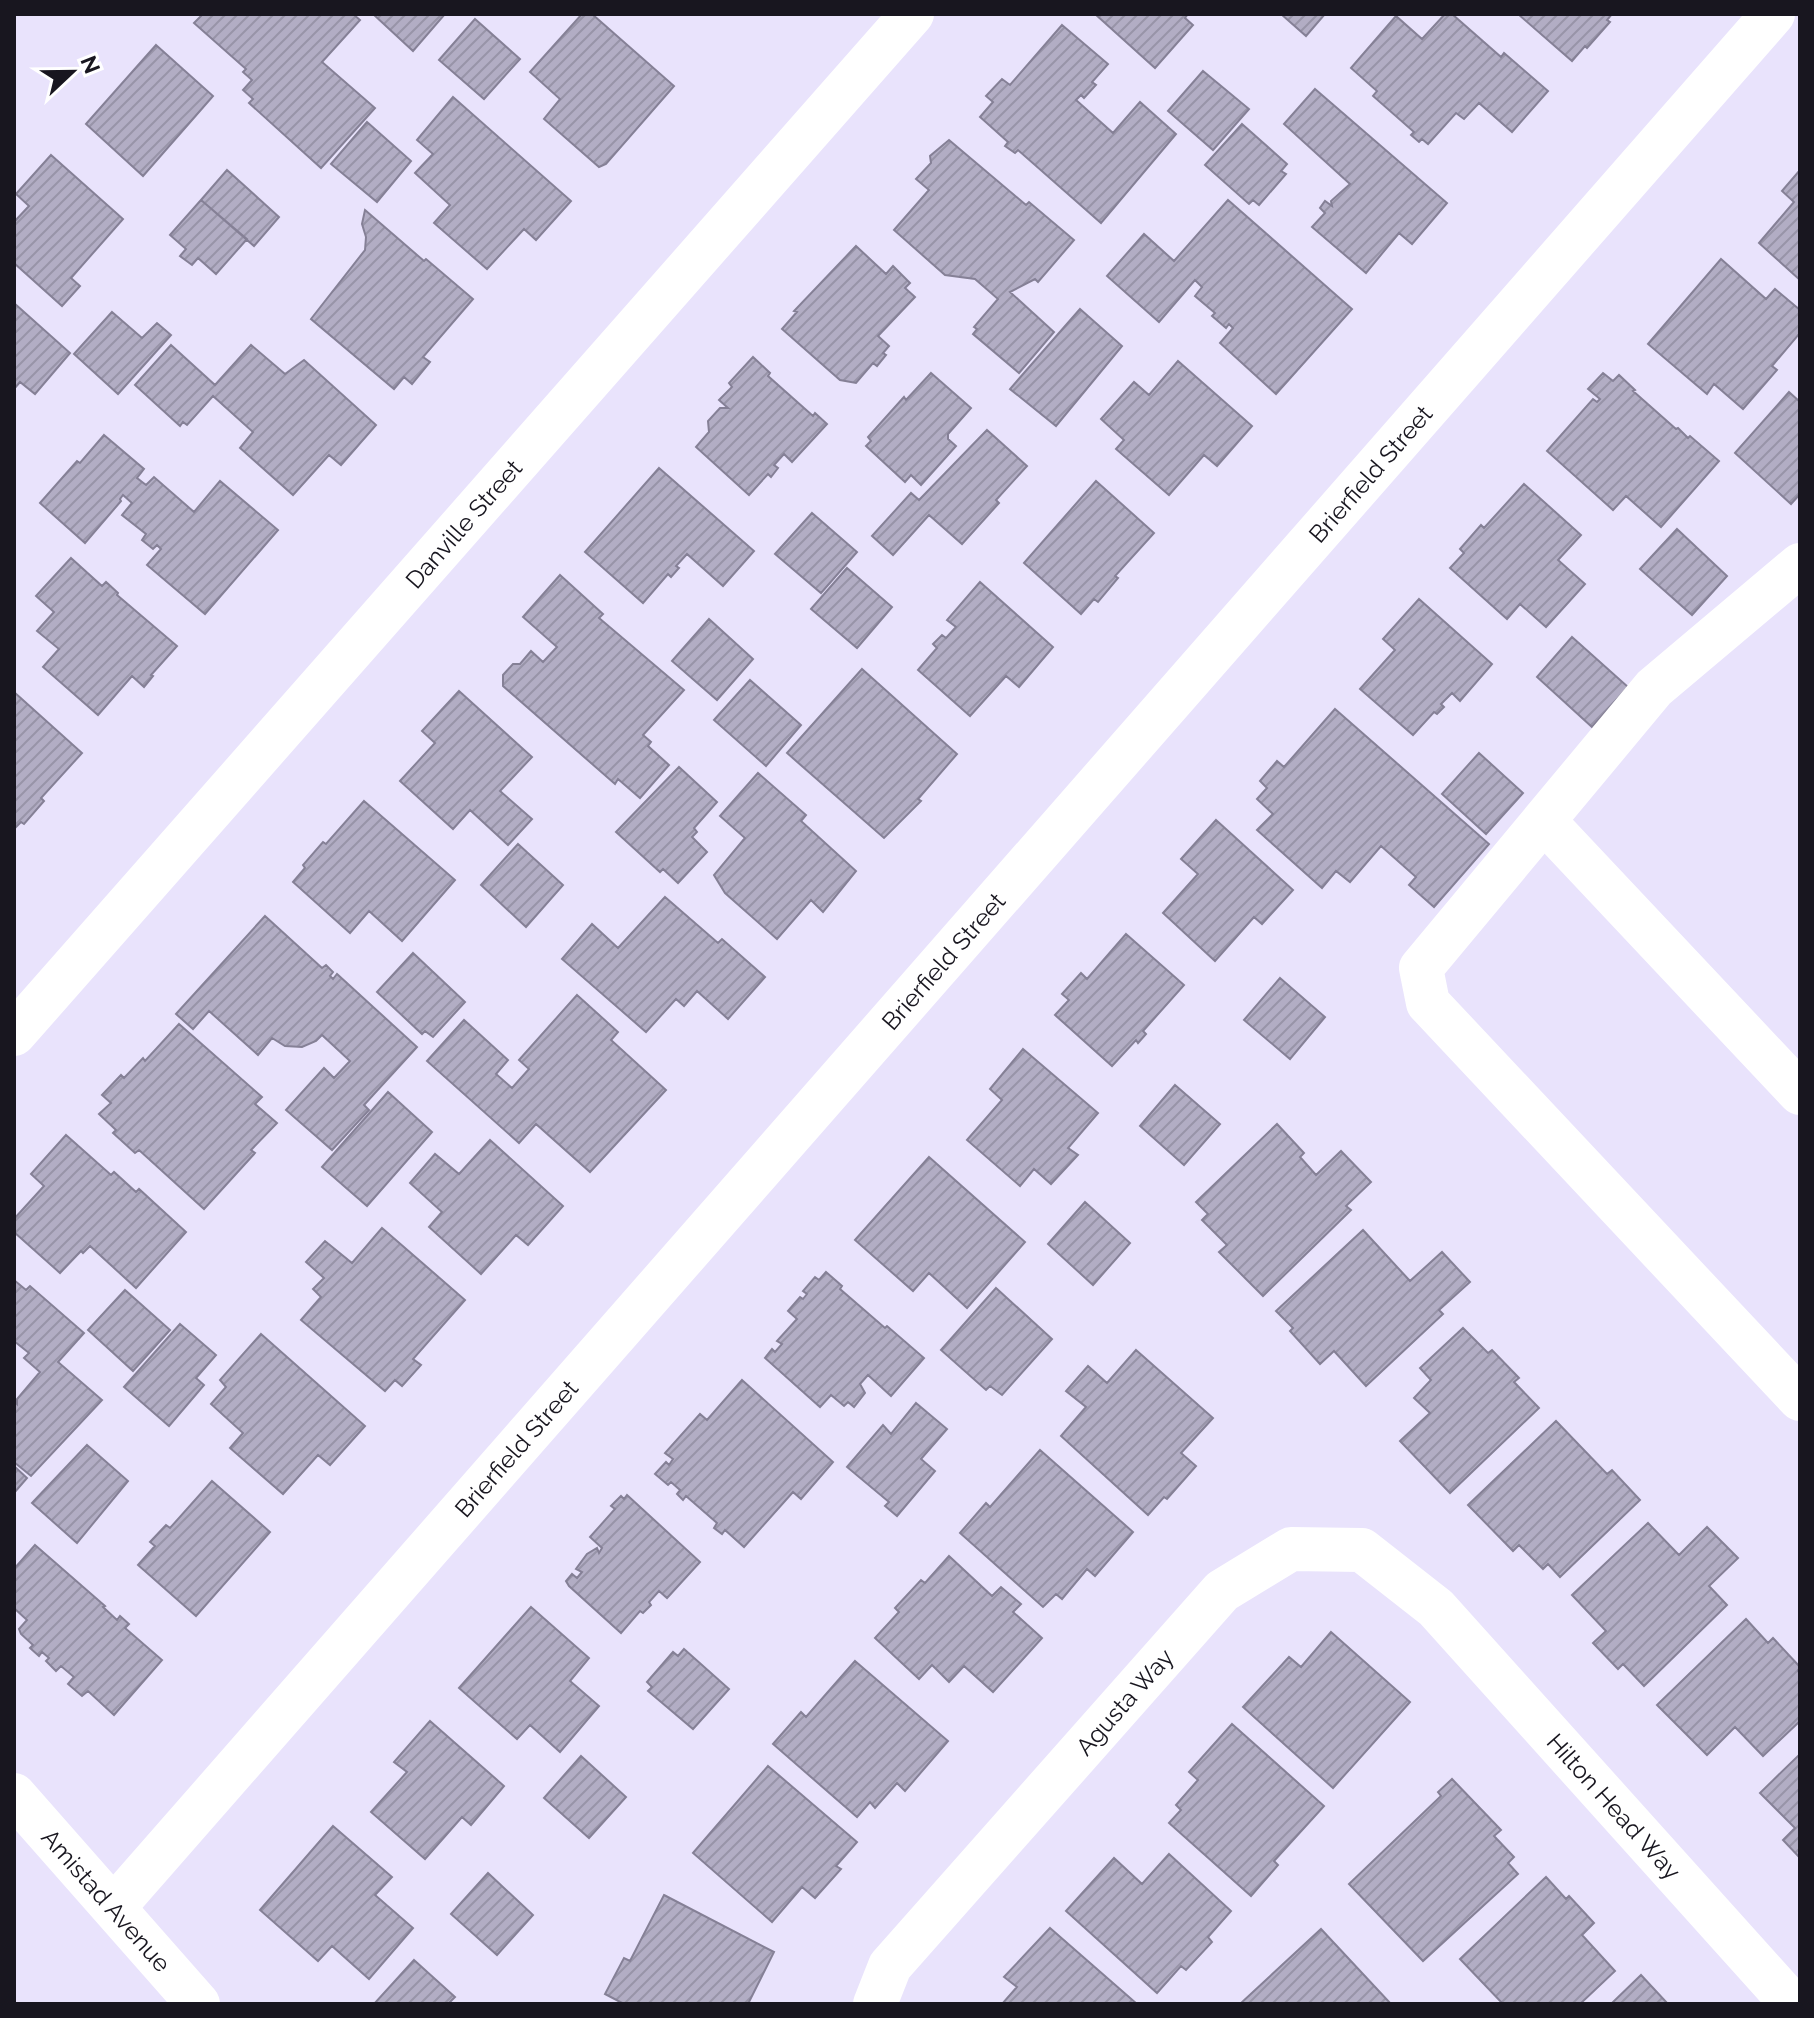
<svg xmlns="http://www.w3.org/2000/svg" width="1814" height="2018" font-family="Raleway,sans-serif">
<style>
.building{fill:url(#building-hatch);stroke:#858096;stroke-width:2}
.lines{fill:none;stroke-linecap:round;stroke-linejoin:round}
.minor{stroke:#fff;stroke-width:44}
.labels{text-anchor:middle;dominant-baseline:central;stroke-width:7;stroke-linejoin:round;paint-order:stroke}
.street-label{font-size:24px;fill:#18161f;stroke:#fff}
</style>
<defs>
<pattern id="building-hatch" width="6" height="6" patternUnits="userSpaceOnUse" patternTransform="scale(2)"><rect width="6" height="6" fill="#b2adc4"/><path d="M-1 1l2-2M0 6l6-6M5 7l2-2" fill="none" stroke="#9894a8"/></pattern>
</defs>
<rect width="100%" height="100%" fill="#e9e3fc"/>
<path class="building" d="M203 14H353L360 20 322 62 375 108 321 168 249 103 253 99 243 90 252 80 243 72 246 69 194 23Z
M373 14H445L413 51Z
M582 14H592L674 86 606 164 599 167 544 119 560 99 530 72Z
M1095 14H1188L1185 18 1193 25 1155 68Z
M1281 14H1325L1306 36Z
M1445 14H1452L1501 57 1504 53 1548 91 1512 132 1479 103 1464 119 1456 113 1428 144 1422 139 1419 142 1411 135 1414 132 1373 96 1377 91 1351 68 1396 16 1422 39Z
M1518 14H1612L1607 20 1610 22 1587 48 1585 46 1572 61Z
M475 19 520 59 484 99 439 60Z
M1062 25 1108 64 1092 82 1096 85 1084 98 1081 95 1076 100 1113 133 1140 102 1176 134 1101 223 1018 150 1015 153 1005 146 1008 142 980 117 993 102 986 96 1002 79 1010 85Z
M156 45 213 96 143 176 86 124Z
M1203 71 1249 109 1213 150 1168 111Z
M1315 89 1447 203 1412 244 1399 233 1366 273 1312 227 1325 213 1320 208 1325 201 1332 206 1331 201 1350 184 1284 124Z
M453 97 571 201 536 240 524 229 487 269 434 223 450 205 415 173 433 154 417 140Z
M367 122 411 161 377 202 331 164Z
M1242 124 1287 164 1281 171 1286 174 1259 205 1253 200 1249 204 1205 165Z
M949 140 1026 205 1029 202 1074 240 1038 282 1035 279 1010 292 1054 332 1019 373 973 334 977 329 974 327 998 299 975 279 945 275 894 230 929 190 916 179 931 163 930 156Z
M51 155 123 219 71 278 80 286 62 306 14 263V222L29 206 16 194Z
M227 170 279 217 254 246 201 200Z
M1800 170V280L1759 243 1794 202 1782 191Z
M201 200 247 239 216 274 198 258 192 265 180 256 186 249 170 235Z
M1228 200 1352 309 1276 394 1220 343 1233 328 1229 324 1226 328 1212 316 1215 313 1195 296 1202 287 1195 280 1159 322 1107 276 1144 234 1174 261Z
M365 210 424 261 426 259 473 299 423 357 430 362 412 384 404 377 394 389 311 319 365 250 366 237 362 224Z
M856 246 886 274 893 266 910 283 905 288 915 297 878 336 889 346 883 353 886 355 877 366 873 363 856 383 840 380 782 329 797 312 794 311Z
M1721 259 1766 299 1775 289 1800 310V333L1772 366 1777 370 1743 409 1714 384 1707 394 1648 344Z
M14 303 70 353 35 394 20 382 14 389Z
M1080 309 1122 346 1056 426 1010 389Z
M112 312 142 338 157 323 171 335 118 394 74 354Z
M171 345 215 385 251 345 285 374 304 360 376 425 341 465 329 455 293 495 240 448 253 432 213 396 187 425 183 422 180 426 135 385Z
M753 357 770 373 768 376 813 416 815 413 827 424 792 462 784 454 774 465 778 468 771 477 768 474 749 495 696 447 709 432 708 421 720 408H728L719 400 732 387 729 383Z
M1178 361 1252 426 1217 466 1204 455 1169 495 1116 449 1124 440 1101 419 1134 382 1149 395Z
M931 373 971 408 948 434V439L956 446 921 485 911 475 905 482 866 446 871 441 868 437 904 397 906 400Z
M1603 373 1613 381 1619 375 1635 390 1633 391 1676 429 1678 428 1688 438 1690 436 1719 461 1661 527 1626 496 1613 510 1547 451 1593 399 1597 402 1600 399 1588 389Z
M1789 392 1800 402V494L1791 504 1735 453Z
M987 430 1027 466 996 500 999 503 962 544 929 515 893 555 872 536 911 493 919 500Z
M104 435 144 469 137 478 146 485 154 477 194 512 220 481 278 530 205 614 147 565 161 549 157 545 153 549 142 540 146 534 122 515 132 503 123 495 120 499 121 501 85 543 40 503 77 461 80 463Z
M659 468 754 551 723 586 687 554 676 566 679 568 671 577 668 574 643 603 585 552Z
M1096 481 1154 533 1115 576 1118 578 1098 602 1094 599 1081 614 1024 563Z
M1524 484 1581 535 1558 560 1585 584 1546 627 1520 604 1507 619 1450 568 1464 553 1460 549 1481 525 1484 528Z
M812 513 857 552 821 593 775 554Z
M1677 529 1727 576 1692 615 1640 569Z
M71 558 102 586 106 582 118 593 117 595 177 646 151 675 153 676 144 687 132 676 98 715 43 667 59 649 37 631 54 612 36 596Z
M847 568 892 607 857 648 811 609Z
M560 575 603 614 599 618 684 690 643 735 651 742 648 746 669 765 640 798 618 779 615 784 503 686V675L513 664H520L531 651 543 662 557 647 523 617Z
M980 582 1053 647 1019 687 1006 676 970 716 918 670 937 648 933 644 942 635 946 638 956 627 947 620Z
M1419 599 1492 664 1460 701 1452 693 1441 704 1444 707 1437 714 1434 712 1413 735 1360 689 1395 650 1383 639Z
M709 619 753 659 717 700 672 661Z
M1572 637 1628 687 1592 727 1537 677Z
M862 669 957 754 918 799 921 801 884 838 787 753Z
M750 680 801 725 766 766 714 720Z
M459 691 532 757 500 791 532 819 508 845 470 810 453 829 400 781 435 743 422 731Z
M14 692 82 753 41 798 44 801 24 824 21 822 14 829Z
M1335 709 1489 844 1434 907 1409 885 1416 877 1381 846 1350 882 1336 871 1322 888 1257 830 1273 814 1257 799 1267 788 1260 781 1277 761 1284 767Z
M1479 753 1523 793 1486 834 1442 794Z
M679 767 717 802 694 828 697 832 692 837 707 852 678 883 663 869 660 872 616 832Z
M758 773 806 815 801 821 856 871 823 912 811 900 777 939 725 893 714 875 745 838 720 816Z
M364 801 455 880 402 941 369 911 350 933 293 882 305 868 303 865 323 842 326 844Z
M1216 820 1293 890 1262 924 1254 917 1215 961 1163 913 1198 874 1181 859Z
M518 844 563 885 526 927 481 885Z
M665 897 718 943 722 939 765 977 728 1019 697 991 684 1006 676 999 646 1032 562 959 592 924 618 948Z
M265 916 322 968 326 965 333 972 330 976 333 979 337 974 417 1047 364 1105 369 1110 332 1150 286 1110 324 1068 334 1078 350 1061 322 1035 316 1041 302 1047 285 1046 272 1038 258 1055 209 1011 193 1029 176 1014Z
M1126 934 1184 985 1143 1031 1146 1034 1138 1043 1136 1040 1112 1066 1055 1015 1069 1000 1062 994 1081 973 1087 979Z
M413 953 465 1002 433 1037 425 1031 422 1034 377 992Z
M1280 978 1325 1017 1290 1059 1244 1020Z
M577 995 618 1032 611 1040 666 1090 590 1172 536 1124 519 1143 427 1061 464 1020 508 1060 496 1074 512 1088 529 1069 519 1060Z
M179 1024 262 1097 255 1104 277 1123 251 1150 255 1153 204 1209 139 1150 135 1153 113 1133 116 1130 99 1114 111 1103 102 1095 121 1075 124 1078 143 1058 145 1061Z
M1023 1049 1098 1113 1068 1148 1078 1155 1051 1184 1034 1169 1020 1186 967 1140 1002 1100 990 1089Z
M1175 1085 1220 1124 1184 1165 1140 1126Z
M388 1092 432 1132 367 1206 322 1167Z
M1277 1124 1304 1153 1300 1157 1316 1175 1341 1151 1371 1182 1346 1206 1351 1210 1263 1296 1219 1252 1227 1245 1202 1220 1208 1214 1196 1202Z
M66 1135 111 1175 114 1172 136 1192 139 1189 186 1232 136 1288 90 1246 83 1253 81 1251 60 1273 14 1232V1219L44 1186 31 1174Z
M490 1140 563 1206 528 1245 516 1235 481 1274 429 1227 442 1212 410 1183 435 1154 459 1174Z
M929 1157 1025 1242 967 1308 929 1273 913 1291 855 1240Z
M1085 1202 1130 1243 1093 1285 1048 1244Z
M382 1228 465 1300 413 1359 421 1365 402 1386 395 1380 385 1391 301 1320 321 1297 313 1289 324 1278 306 1262 325 1241 352 1263Z
M1363 1230 1410 1281 1442 1252 1470 1282 1439 1310 1443 1314 1366 1386 1334 1351 1320 1364 1290 1331 1293 1328 1276 1311Z
M826 1272 842 1286 840 1289 885 1328 887 1326 924 1358 891 1396 868 1375 860 1384 865 1393 854 1407 848 1402 844 1406 831 1395 820 1407 765 1358 772 1349 775 1352 782 1344 777 1341 797 1319 788 1311 800 1297 803 1299 807 1294 803 1291 815 1277 819 1280Z
M14 1280 26 1290 30 1286 84 1333 58 1362 102 1400 31 1476 14 1462V1401L17 1404V1399L40 1372 24 1358 29 1353 14 1341Z
M996 1288 1052 1339 1002 1395 990 1386 986 1390 941 1350Z
M125 1290 170 1330 133 1371 88 1330Z
M180 1324 216 1355 196 1378 204 1385 169 1426 124 1387Z
M1463 1328 1488 1353 1492 1350 1519 1378 1514 1382 1539 1408 1450 1493 1400 1441 1430 1413 1414 1398 1431 1380 1420 1368Z
M261 1334 365 1426 330 1465 318 1455 283 1494 230 1448 243 1433 211 1404 226 1387 220 1380Z
M1136 1350 1213 1418 1181 1453 1196 1466 1167 1499 1164 1497 1148 1515 1061 1436 1086 1407 1066 1391 1088 1366 1107 1383Z
M742 1380 833 1462 801 1499 793 1492 744 1547 725 1530 722 1534 714 1528 717 1523 686 1496 683 1500 677 1494 680 1490 671 1482 668 1485 655 1474 666 1462 669 1465 673 1459 665 1453 700 1414 707 1420Z
M916 1403 947 1429 921 1459 935 1471 897 1516 885 1506 889 1502 847 1467 883 1425 891 1434Z
M1556 1421 1607 1474 1612 1470 1640 1500 1560 1577 1548 1564 1543 1569 1519 1545 1513 1551 1468 1505Z
M87 1445 128 1481 77 1543 32 1503Z
M1040 1450 1133 1532 1095 1576 1087 1569 1062 1599 1056 1594 1043 1607 960 1533 986 1503 990 1507Z
M14 1466 27 1478 14 1493Z
M212 1481 270 1532 196 1616 138 1565 155 1546 150 1542 166 1525 170 1528Z
M627 1495 700 1562 667 1598 659 1591 649 1602 651 1605 643 1613 640 1611 621 1633 569 1586 566 1581 572 1574 577 1578 582 1572 576 1569 587 1554 597 1548 599 1553 602 1548 590 1537 615 1509 611 1506 621 1496 624 1499Z
M1648 1523 1679 1555 1707 1527 1738 1558 1709 1586 1727 1605 1644 1686 1623 1664 1618 1669 1593 1643 1606 1631 1572 1595Z
M35 1545 105 1606 103 1607 117 1620 120 1616 129 1624 125 1628 162 1660 114 1715 88 1691 82 1696 68 1684 74 1677 61 1666 56 1671 46 1661 49 1658 42 1652 39 1656 30 1648 33 1645 21 1634 19 1629 27 1620 14 1608V1569Z
M949 1556 992 1596 1001 1587 1021 1604 1013 1612 1042 1638 993 1692 964 1666 949 1682 932 1665 919 1679 875 1638 899 1612 895 1608 921 1580 925 1583Z
M531 1607 589 1658 570 1681 599 1706 560 1752 530 1725 517 1739 459 1688Z
M1746 1619 1768 1643 1773 1638 1800 1667 1798 1671 1800 1674V1721L1763 1756 1735 1727 1707 1755 1657 1705Z
M1331 1632 1410 1702 1333 1788 1243 1707 1289 1657 1301 1667Z
M684 1649 729 1689 693 1729 648 1691 652 1687 647 1682 673 1652 678 1656Z
M855 1661 948 1741 905 1791 897 1783 875 1808 870 1802 857 1817 773 1744 801 1712 806 1717Z
M430 1721 504 1786 471 1825 462 1817 425 1859 371 1812 407 1772 394 1762Z
M1232 1724 1324 1806 1274 1861 1278 1865 1251 1896 1169 1823 1181 1810 1176 1805 1198 1780 1189 1772Z
M1800 1754V1858L1783 1840 1795 1828 1760 1793Z
M581 1756 626 1797 589 1838 544 1798Z
M768 1766 857 1842 836 1866 841 1869 815 1898 802 1887 772 1922 693 1853Z
M1452 1779 1501 1830 1494 1836 1514 1857 1508 1863 1518 1874 1423 1961 1349 1884 1441 1796 1438 1792Z
M333 1826 392 1877 375 1895 413 1928 369 1979 332 1946 318 1961 260 1910Z
M1169 1854 1231 1911 1208 1937 1212 1942 1186 1970 1181 1966 1157 1993 1066 1911 1114 1858 1142 1884Z
M488 1873 533 1915 497 1955 451 1914Z
M1546 1877 1566 1899 1569 1896 1594 1923 1582 1935 1615 1971 1580 2004H1503L1460 1959Z
M664 1895 774 1952 748 2004H624L605 1994 624 1958 630 1961Z
M1050 1928 1137 2004H1002L1017 1987 1004 1977Z
M1321 1929 1391 2004H1240Z
M414 1960 455 1997 448 2004H374Z
M1641 1975 1668 2004H1611Z"/>
<g class="lines">
<g class="minor">
<path d="M1800 565 1654 688 1421 968 1428 1003 1800 1399"/>
<path d="M1544 821 1800 1093"/>
<path id="s1" d="M14 1034 912 14"/>
<path id="s2" d="M14 1795 198 2004"/>
<path id="s3" d="M114 1907 1773 14"/>
<path id="s4" d="M875 2004 890 1966 1222 1591 1291 1549 1362 1550 1436 1608 1792 2004"/>
</g>
</g>
<g class="labels">
<g class="street-label">
<text stroke="none"><textPath href="#s3" startOffset="1906">Brierfield Street</textPath></text>
<text stroke="none"><textPath href="#s1" startOffset="680">Danville Street</textPath></text>
<text stroke="none"><textPath href="#s3" startOffset="1258">Brierfield Street</textPath></text>
<text stroke="none"><textPath href="#s3" startOffset="610">Brierfield Street</textPath></text>
<text stroke="none"><textPath href="#s4" startOffset="394">Agusta Way</textPath></text>
<text stroke="none"><textPath href="#s4" startOffset="1054">Hilton Head Way</textPath></text>
<text stroke="none"><textPath href="#s2" startOffset="140">Amistad Avenue</textPath></text>
</g>
</g>
<rect width="1814" height="2018" fill="none" stroke="#18161f" stroke-width="32"/>
<g transform="translate(72 72) rotate(68)" stroke="#ffffff" stroke-width="6" paint-order="stroke">
<path d="M0-6L14 30L0 20L-14 30Z" fill="#18161f"/>
<text y="-12" font-size="22" font-weight="bold" text-anchor="middle" fill="#18161f">N</text>
</g>
</svg>
